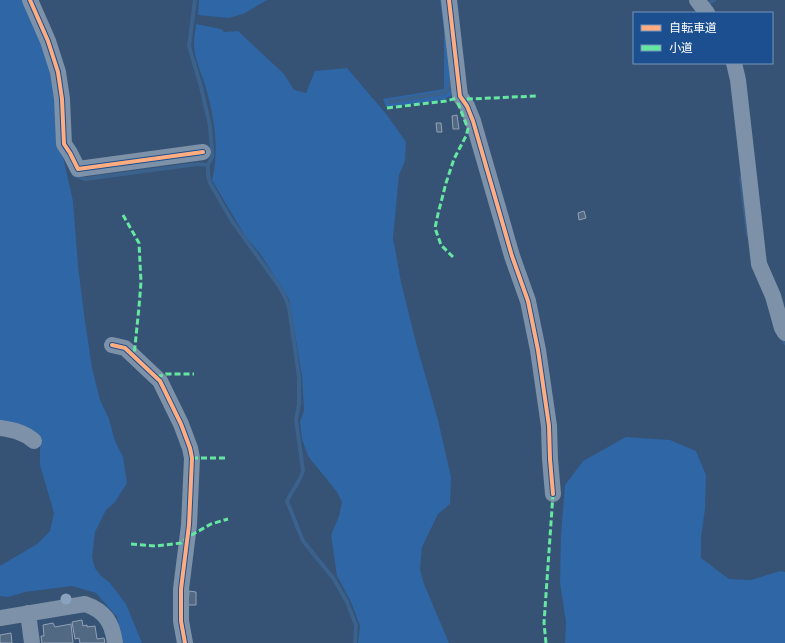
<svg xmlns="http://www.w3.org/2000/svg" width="785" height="643" font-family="Commissioner,'Noto Sans JP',sans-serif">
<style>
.green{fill:#2f66a5}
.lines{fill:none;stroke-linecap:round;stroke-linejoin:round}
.stream{stroke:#3b618d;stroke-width:4}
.building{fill:#526984;stroke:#92a2b6}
.street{stroke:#7d92a8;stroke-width:16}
.quiet{stroke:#66e7a1;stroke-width:3;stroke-dasharray:6 3;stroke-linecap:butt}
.cycleway-casing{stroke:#1b4f8f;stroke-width:6}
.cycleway{stroke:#ffac80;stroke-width:4}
.tree{fill:#8aa2be}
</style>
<rect width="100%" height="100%" fill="#365274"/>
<path class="green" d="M0 0H28L46 43 61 148 73 201 78 266 85 321 92 368 100 400 109 419 115 441 123 457 127 483 115 502 106 510 95 532 92 557 95 568 101 576 110 583 126 604 142 643H121L117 617 96 593 72 586 25 592 8 597 0 596V566L37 544 50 531 54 513 40 465V442L0 424Z
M199 0H267L243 14 229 18 198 15Z
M440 0H446L453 89 451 96 443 100 386 107 383 99 444 89V31Z
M196 24 221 29 224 32 238 31 284 74 294 90 306 93 315 71 347 68 387 115 406 142 405 161 399 175 393 238 401 282 415 339 438 420 451 477 450 504 438 514 422 547 420 570 424 584 449 643H358L360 626 351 602 337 576 331 535 339 516 342 502 337 492 308 456 302 439 300 422 304 410 302 376 289 299 261 255 245 236 212 180C219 151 215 121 207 92 204 78 193 58 194 42 194 36 196 30 196 24Z
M626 437 670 440 696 451 706 475 705 509 701 538V558L729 579 751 580 780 571 785 572V643H565L566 622 560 583 561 535 565 485 583 461Z"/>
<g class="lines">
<path class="stream" d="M195 0 189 46 201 87 210 126 212 152V157L208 165V175L210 183 232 221 279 286 286 299 289 308 299 377V404L296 420 303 470C301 481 292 490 287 501L303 541 334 579 347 602 356 625 355 643
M706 5 714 0
M389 102 443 93C449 91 450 86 451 80
M74 175 85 179 198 164 208 165
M741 178 748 235
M781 336 785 343"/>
</g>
<path class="building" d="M457 115 459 129H453L452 116Z
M436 123H441L442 132H437Z
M584 211 586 218 579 220 578 213Z
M189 591 196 592V605H188Z
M82 620 83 626 87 625V627L95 626 97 639 104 638 105 643H80L79 638 75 639 72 622Z
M53 623 55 627 71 624 73 643H42L41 636H44L43 625Z
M11 633 12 643H0V635Z"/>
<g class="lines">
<path class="street" d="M30 0 48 41 58 72 62 99 64 144 70 153 78 169 203 152
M449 0 460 96 467 106 473 121 512 256 528 301 538 350 549 426 550 459 553 494
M697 0 707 13
M734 63 738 80 759 264 773 296 782 328 785 333
M112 345 125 348 160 381 181 424 190 448 192 458 189 525 181 589V621L185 643
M0 428C13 430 24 432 34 441
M28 613 32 643
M0 618 85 604C105 611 112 622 115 643"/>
<path class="quiet" d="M387 108 446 101 461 97 469 99 537 96
M123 215 139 243 141 282 139 307 134 356
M453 257 441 245 435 228 438 214 446 183 454 159 466 136 468 129 458 103 461 97
M157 377 166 374H194
M192 458H225
M131 544 156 546 181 543 188 537 211 524 228 519
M546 643 544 623 553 494"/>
<defs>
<path id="cycleway" d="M30 0 48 41 58 72 62 99 64 144 70 153 78 169 203 152
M449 0 460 96 467 106 473 121 512 256 528 301 538 350 549 426 550 459 553 494
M112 345 125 348 160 381 181 424 190 448 192 458 189 525 181 589V621L185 643"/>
</defs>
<use href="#cycleway" class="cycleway-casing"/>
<use href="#cycleway" class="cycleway"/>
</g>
<circle class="tree" cx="66" cy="599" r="5.5"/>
<rect x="633" y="12" width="140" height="52" fill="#1b4f8f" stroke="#7695bc"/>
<rect x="641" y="25" width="20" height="6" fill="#ffac80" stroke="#7695bc"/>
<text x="669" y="32" font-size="12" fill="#ffffff">自転車道</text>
<rect x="641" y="45" width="20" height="6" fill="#66e7a1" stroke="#7695bc"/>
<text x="669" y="52" font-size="12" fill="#ffffff">小道</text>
</svg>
